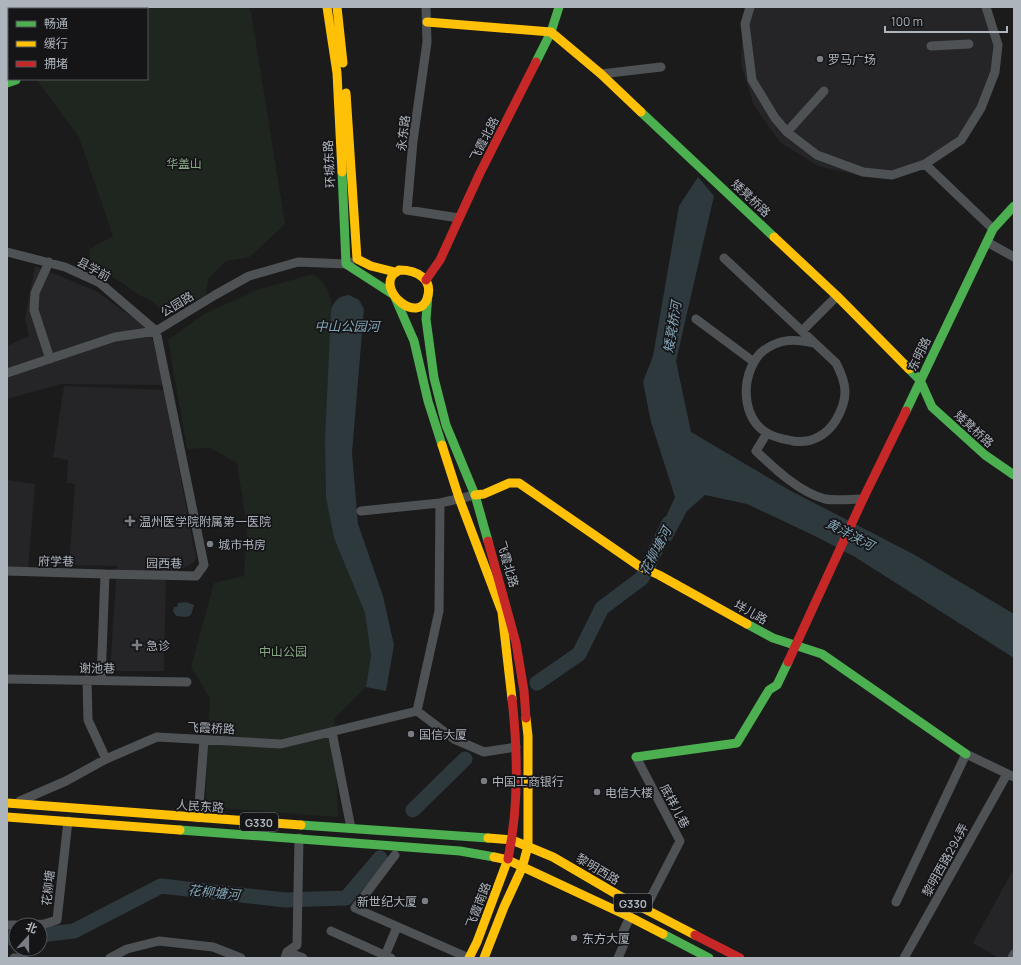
<svg xmlns="http://www.w3.org/2000/svg" width="1021" height="965" font-family="Manrope,'Noto Sans SC',sans-serif">
<style>
.built{fill:#252528}
.green{fill:#1f261f}
.water{fill:#2e393e}
.lines{fill:none;stroke-linecap:round;stroke-linejoin:round}
.river{stroke:#2e393e;stroke-width:15}
.secondary-tunnel{stroke:#383a3c;stroke-width:12;stroke-dasharray:12 6;stroke-linecap:butt}
.street{stroke:#4f5255;stroke-width:9}
.fast{stroke:#4caf50;stroke-width:9}
.slow{stroke:#ffc107;stroke-width:9}
.jam{stroke:#c62828;stroke-width:9}
.poi-dot{fill:#7a7e84;stroke:#151518;stroke-width:1.5}
.labels{text-anchor:middle;dominant-baseline:central;stroke-width:3.5;stroke-linejoin:round;paint-order:stroke}
.shield{fill:#151518;stroke:#7f848b;stroke-width:1}
.shield-label{font-size:11px;font-weight:bold;fill:#adb4bc}
.poi-label{font-size:12px;fill:#adb4bc;stroke:#151518;text-anchor:start}
.street-label{font-size:12px;fill:#adb4bc;stroke:#151518}
.park-label{font-size:12px;fill:#87a784;stroke:#151518}
.water-label{font-size:13px;font-style:italic;fill:#84a6b6;stroke:#151518}
</style>
<rect width="100%" height="100%" fill="#1b1b1c"/>
<path class="built" d="M748 7H985L994 34 991 78 974 118 944 150 905 170 861 176 818 166 780 142 754 106 741 64 743 20Z
M35 266 96 291 150 330 163 385 61 384 7 399V346L29 336 25 318Z
M64 386 164 390 196 558 193 563 166 577 164 671H110L117 566 69 565 75 484 67 483 68 460 53 457Z
M7 480 35 484 28 570 7 568Z
M1014 868V958H999L973 943Z"/>
<path class="green" d="M7 7H249L251 12 285 224 250 257 226 261 209 278 205 296 164 313 153 302 139 295 118 280 90 264 89 250 97 244 113 236 79 137 36 79H147V9H9V42L7 39Z
M313 274C326 284 329 290 332 306L325 439 326 498 334 538 365 613 371 656 366 687 334 719 338 817 205 807 210 698 191 667 214 583 244 576 247 528 237 463 210 448 187 449 168 340 204 314 257 290Z"/>
<path class="water" d="M698 177 714 196 676 361 691 432 791 491 913 554 1014 614V658L855 557 815 536 747 504 705 495 687 511 671 541H655L675 497 651 422 643 382 653 356 679 206Z
M349 295 359 300 364 309 352 453 358 524 383 596 394 645 386 691 366 687 371 656 365 613 334 538 326 498 325 439 331 311C333 301 339 296 349 295Z
M186 602 194 605 191 615 186 617 176 616 173 611 174 607H177L178 603Z"/>
<g class="lines">
<path class="river" d="M537 683 579 654 602 608 642 578 669 523
M413 810 465 759
M40 935 74 931 161 886 285 900 346 898 380 858
M7 938 16 937"/>
<path class="secondary-tunnel" d="M131 9 133 7"/>
<path class="street" d="M426 7 427 42 413 141 407 210 459 218
M750 7 745 24 752 80 775 118 787 132 817 155 863 172 892 175 925 164 961 140 981 108 995 72 998 45 986 7
M931 46 969 44
M601 74 661 67
M787 132 824 91
M925 164 993 229
M987 242 1014 257
M7 252 65 267 100 283 156 331
M724 258 836 363C847 384 849 398 836 420 827 435 811 444 793 441 784 439 775 438 767 433 745 420 742 390 751 368 754 362 757 355 763 351 780 338 795 339 814 343
M49 262 35 293 34 310 50 359
M696 319 754 362
M802 331 837 296
M7 373 115 337 156 331 215 295 249 276 298 262 346 264 350 262
M767 433 756 451C775 469 799 492 825 499 837 501 851 499 863 499
M361 511 440 503 475 495
M7 571 105 574
M7 679 187 682
M87 680 88 720 106 759
M101 680 105 574 196 576 204 565 156 331
M417 711 439 611 440 503
M332 732 351 828
M636 757 680 841 645 909
M20 801 66 781 106 759 157 737 281 744 417 711 454 739 484 752 516 747
M198 818 204 740
M395 855 355 908 469 958
M896 902 966 754 1014 777
M7 925H16
M20 925 44 924 57 920 68 821
M331 931 391 958
M287 952 303 958
M14 958H24
M110 958 127 949 159 941 213 947 241 958
M285 958 287 952 297 945 299 838
M384 958 397 927
M618 958 625 942 623 932 630 917
M904 958 1007 774
M1012 958 1014 954"/>
<path class="fast" d="M536 62 551 32 559 7
M7 83 16 80
M641 112 774 237
M342 172 346 264 394 295 414 341 428 401 442 445
M428 295 426 319 434 378 446 425 475 495 488 541
M909 369 920 380 932 407 985 455 1014 475
M906 411 993 229 1014 206
M747 624 773 638 822 654 966 754
M636 757 737 743 769 690 777 685 788 662
M301 825 488 838
M180 830 460 851 494 857
M663 934 709 958"/>
<path class="slow" d="M327 7 337 73 342 172
M337 7 343 63
M427 22 551 32 601 74 641 112
M346 93 357 259 371 266 395 272
M774 237 837 296 909 369
M399 270C417 270 434 279 427 299 418 323 381 294 392 276 393 274 397 272 399 270Z
M442 445 459 498 502 612 512 699
M475 495 484 494 509 483H519L639 566 659 575 747 624
M7 803 301 825
M7 817 180 830
M488 838 512 840 553 857 618 895 695 935
M494 857 508 860 630 917 663 934
M469 958 477 942 508 859
M484 958 504 907 522 868 528 846V736L526 718"/>
<path class="jam" d="M426 280 440 260 480 173 536 62
M488 541 516 643 524 691 526 718
M788 662 863 499 906 411
M508 859C519 806 518 752 512 699
M695 935 740 958"/>
</g>
<g class="poi-dot">
<circle cx="820" cy="59" r="4"/>
<path d="M128 515h4v4h4v4h-4v4h-4v-4h-4v-4h4z"/>
<circle cx="210" cy="544" r="4"/>
<path d="M135 639h4v4h4v4h-4v4h-4v-4h-4v-4h4z"/>
<circle cx="411" cy="734" r="4"/>
<circle cx="484" cy="781" r="4"/>
<circle cx="597" cy="792" r="4"/>
<circle cx="425" cy="901" r="4"/>
<circle cx="574" cy="938" r="4"/>
</g>
<g class="labels">
<g class="shield">
<rect x="240" y="813" width="38" height="18" rx="3"/>
<rect x="614" y="894" width="38" height="18" rx="3"/>
</g>
<g class="shield-label">
<text x="259" y="822">G330</text>
<text x="633" y="903">G330</text>
</g>
<g class="poi-label">
<text x="828" y="59">罗马广场</text>
<text x="139" y="521">温州医学院附属第一医院</text>
<text x="218" y="544">城市书房</text>
<text x="146" y="645">急诊</text>
<text x="419" y="734">国信大厦</text>
<text x="492" y="781">中国工商银行</text>
<text x="605" y="792">电信大楼</text>
<text x="417" y="901" text-anchor="end">新世纪大厦</text>
<text x="582" y="938">东方大厦</text>
</g>
<g class="street-label">
<text transform="translate(403 133) rotate(-83)">永东路</text>
<text transform="translate(484 139) rotate(-63)">飞霞北路</text>
<text transform="translate(329 164) rotate(-93)">环城东路</text>
<text transform="translate(751 198) rotate(43)">矮凳桥路</text>
<text transform="translate(94 269) rotate(29)">县学前</text>
<text transform="translate(177 304) rotate(-32)">公园路</text>
<text transform="translate(919 354) rotate(-64)">东明路</text>
<text transform="translate(974 429) rotate(42)">矮凳桥路</text>
<text transform="translate(56 561) rotate(1)">府学巷</text>
<text transform="translate(164 563) rotate(1)">园西巷</text>
<text transform="translate(508 564) rotate(74)">飞霞北路</text>
<text transform="translate(751 612) rotate(29)">垟儿路</text>
<text transform="translate(97 668) rotate(1)">谢池巷</text>
<text transform="translate(211 728) rotate(3)">飞霞桥路</text>
<text transform="translate(200 806) rotate(4)">人民东路</text>
<text transform="translate(675 806) rotate(62)">底样儿巷</text>
<text transform="translate(945 860) rotate(-61)">黎明西路294弄</text>
<text transform="translate(598 869) rotate(31)">黎明西路</text>
<text transform="translate(48 888) rotate(-84)">花柳塘</text>
<text transform="translate(478 905) rotate(-69)">飞霞南路</text>
</g>
<g class="park-label">
<text x="184" y="163">华盖山</text>
<text x="283" y="651">中山公园</text>
</g>
<g class="water-label">
<text x="347" y="326">中山公园河</text>
<text transform="translate(672 327) rotate(-81)">矮凳桥河</text>
<text transform="translate(850 534) rotate(28)">黄洋浃河</text>
<text transform="translate(655 551) rotate(-62)">花柳塘河</text>
<text transform="translate(214 892) rotate(6)">花柳塘河</text>
</g>
</g>
<rect width="1021" height="965" fill="none" stroke="#adb4bc" stroke-width="16"/>
<rect x="8" y="8" width="140" height="72" fill="#151518" stroke="#52555a"/>
<rect x="16" y="21" width="20" height="6" fill="#4caf50" stroke="#52555a"/>
<text x="44" y="28" font-size="12" fill="#adb4bc">畅通</text>
<rect x="16" y="41" width="20" height="6" fill="#ffc107" stroke="#52555a"/>
<text x="44" y="48" font-size="12" fill="#adb4bc">缓行</text>
<rect x="16" y="61" width="20" height="6" fill="#c62828" stroke="#52555a"/>
<text x="44" y="68" font-size="12" fill="#adb4bc">拥堵</text>
<g transform="translate(28 937) rotate(21)"><circle r="19" fill="#151518" stroke="#52555a"/>
<path d="M0-3L7 15L0 10L-7 15Z" fill="#7a7e84"/>
<text y="-6" font-size="11" font-weight="bold" text-anchor="middle" fill="#adb4bc">北</text>
</g>
<path d="M885 26v6h122v-6" fill="none" stroke="#adb4bc" stroke-width="2"/>
<text x="891" y="26" font-size="12" fill="#adb4bc" stroke="#151518" stroke-width="3" paint-order="stroke">100 m</text>
</svg>
